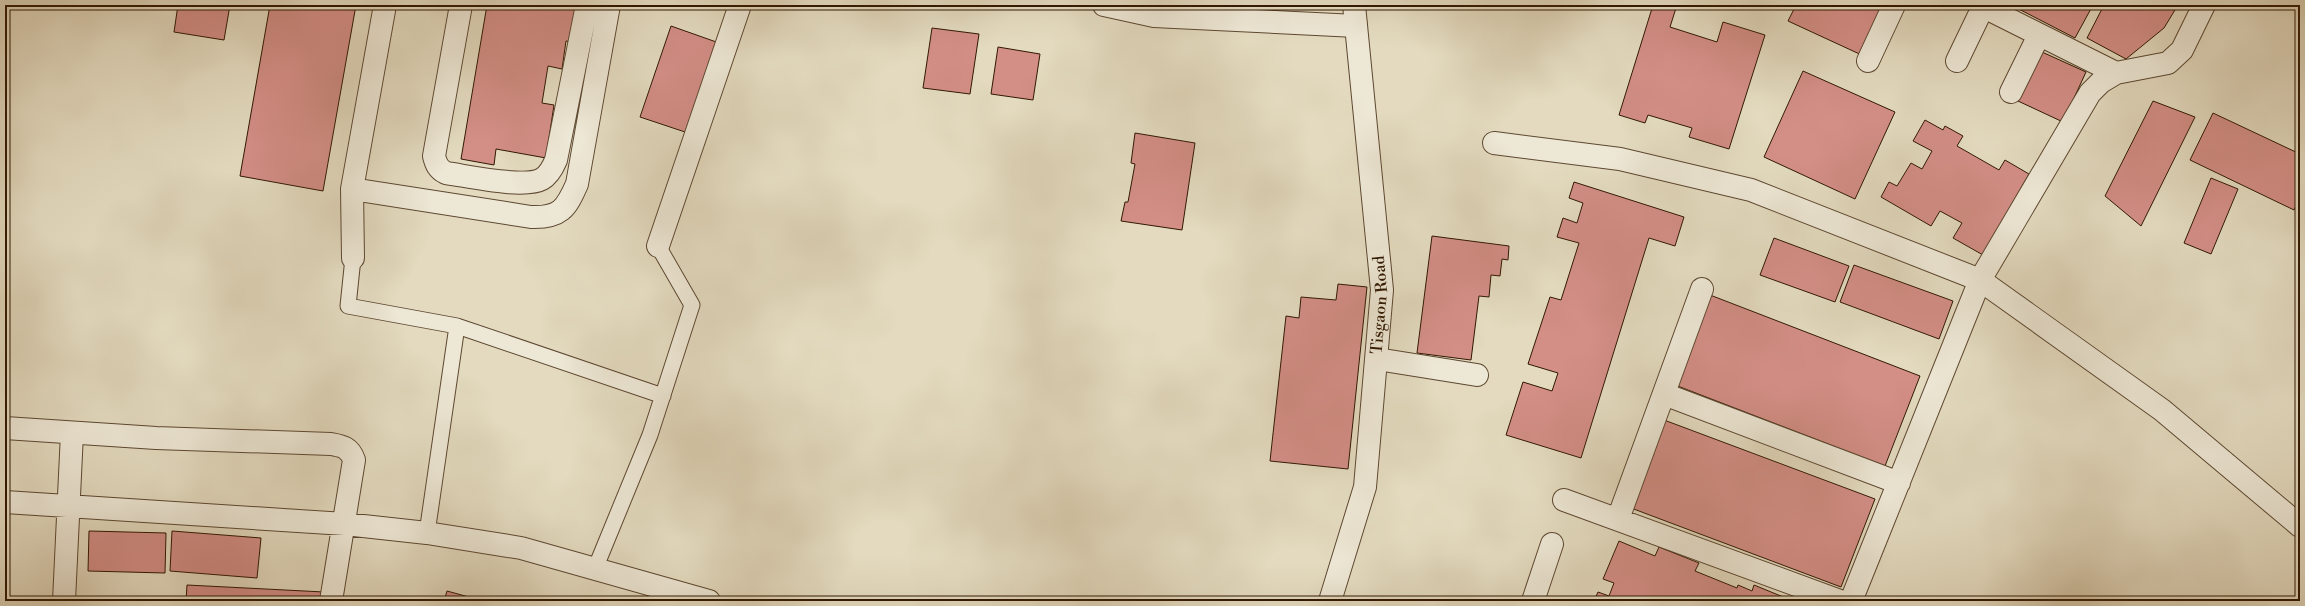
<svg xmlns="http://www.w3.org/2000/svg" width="2305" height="606" font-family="'Libre Bodoni',serif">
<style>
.building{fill:#d38e86;stroke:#301802}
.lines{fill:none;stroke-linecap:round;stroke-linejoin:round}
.service-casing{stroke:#5d4831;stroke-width:17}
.minor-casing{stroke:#5d4831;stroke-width:24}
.tertiary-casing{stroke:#5d4831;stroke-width:24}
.service{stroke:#ede7d5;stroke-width:15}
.minor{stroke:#ede7d5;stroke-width:22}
.tertiary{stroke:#ede7d5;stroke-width:22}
.labels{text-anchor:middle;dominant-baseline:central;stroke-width:3;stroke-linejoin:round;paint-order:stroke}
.street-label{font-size:16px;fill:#301802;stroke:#ede7d5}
</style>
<rect width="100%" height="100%" fill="#e3dabf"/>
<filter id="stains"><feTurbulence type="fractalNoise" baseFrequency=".005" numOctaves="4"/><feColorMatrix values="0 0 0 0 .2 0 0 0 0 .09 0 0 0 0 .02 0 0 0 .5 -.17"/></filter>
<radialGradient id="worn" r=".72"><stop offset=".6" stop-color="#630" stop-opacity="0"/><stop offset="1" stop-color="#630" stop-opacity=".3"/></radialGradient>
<path class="building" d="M178 5H230L224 40 174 32Z
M270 5H356L323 191 240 176Z
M487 5H585L579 43 566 41 562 69 548 66 542 103 554 105 546 158 496 149 494 165 461 159Z
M1653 5H1665L1676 8 1670 27 1717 42 1723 22 1765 35 1729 149 1689 137 1692 128 1648 115 1645 123 1619 115Z
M1796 5H1890L1866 57 1788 21Z
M2011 5H2093L2075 38Z
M2104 5H2178L2164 28 2126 59 2087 38Z
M671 26 722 44 691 134 640 117Z
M932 28 979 34 970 94 923 88Z
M998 47 1040 54 1033 100 991 94Z
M2042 52 2086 72 2063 122 2018 101Z
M1803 71 1895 112 1855 199 1764 157Z
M2153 101 2195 117 2141 226 2105 196Z
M2213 113 2300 154V197L2294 210 2190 160Z
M1925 120 1943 130 1945 126 1963 136 1957 146 1999 170 2005 160 2029 174 1983 255 1953 238 1962 223 1940 211 1931 226 1881 197 1889 182 1897 186 1911 163 1922 169 1932 151 1913 141Z
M1135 133 1195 143 1182 230 1121 221 1125 202H1128L1135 164 1131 163Z
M2211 178 2238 189 2211 254 2184 243Z
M1574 182 1684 217 1675 246 1649 238 1581 458 1506 435 1523 382 1552 391 1558 373 1528 364 1550 297 1561 300 1579 243 1557 237 1563 218 1577 223 1583 203 1569 198Z
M1432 236 1509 246 1508 260 1502 259 1500 276 1491 275 1489 297 1479 296 1471 360 1417 353Z
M1774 238 1849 266 1835 302 1760 275Z
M1854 265 1953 301 1939 339 1840 302Z
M1338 284 1367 287 1348 469 1270 461 1286 316 1299 318 1301 297 1336 300Z
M1710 295 1920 376 1885 466 1675 385Z
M1664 420 1875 499 1841 587 1631 508Z
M89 531 166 533 165 573 88 571Z
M172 531 261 538 257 578 170 571Z
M1619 541 1655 556 1659 547 1699 563 1695 571 1737 588 1738 585 1752 591 1754 585 1793 601H1594L1598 592 1609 596 1614 583 1603 579Z
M187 585 324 592V601H186Z
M447 591 480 600 479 601H444Z"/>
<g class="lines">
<defs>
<path id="service" d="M353 258 348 306 457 326 427 533
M457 326 663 396
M595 569 650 435 692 305 658 246"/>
<path id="minor" d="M461 5 434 156C436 164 438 169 446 173 468 176 524 189 542 179 549 175 553 167 556 160L587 5
M1104 5 1154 16 1356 26
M1980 5 2116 73
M1868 61 1894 5
M1957 61 1983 7
M2011 92 2039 35
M1494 143 1620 159 1751 190 1980 280 2162 410 2300 526
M352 189 531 217C560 218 566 209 577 184L609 5
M658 246 740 5
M353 258 352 189 385 5
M1377 359 1477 375
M1664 394 1899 483
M5 428 156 438 331 444C343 446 350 448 354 460L331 601
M1564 500 1840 601
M5 502 345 524 427 533 521 548 709 601
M1618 519 1702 289
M64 601 72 433
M1533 601 1552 544
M1851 601 1980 280 2090 93 2101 82 2116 73 2168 63 2182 50 2204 5"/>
<g id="tertiary">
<path id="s1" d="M1330 601 1365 487 1382 290 1354 5"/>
</g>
</defs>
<use href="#service" class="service-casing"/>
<use href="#minor" class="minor-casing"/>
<use href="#tertiary" class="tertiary-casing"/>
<use href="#service" class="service"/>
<use href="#minor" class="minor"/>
<use href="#tertiary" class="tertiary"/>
</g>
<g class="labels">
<g class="street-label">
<text stroke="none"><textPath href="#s1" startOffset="302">Tisgaon Road</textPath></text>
</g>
</g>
<rect width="2305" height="606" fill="none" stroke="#e3dabf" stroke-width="20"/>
<rect x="6" y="6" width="2293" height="594" fill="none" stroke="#301802" stroke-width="2"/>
<rect x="10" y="10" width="2285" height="586" fill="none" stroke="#301802"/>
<rect width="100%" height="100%" filter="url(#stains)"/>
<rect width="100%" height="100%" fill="url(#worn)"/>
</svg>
